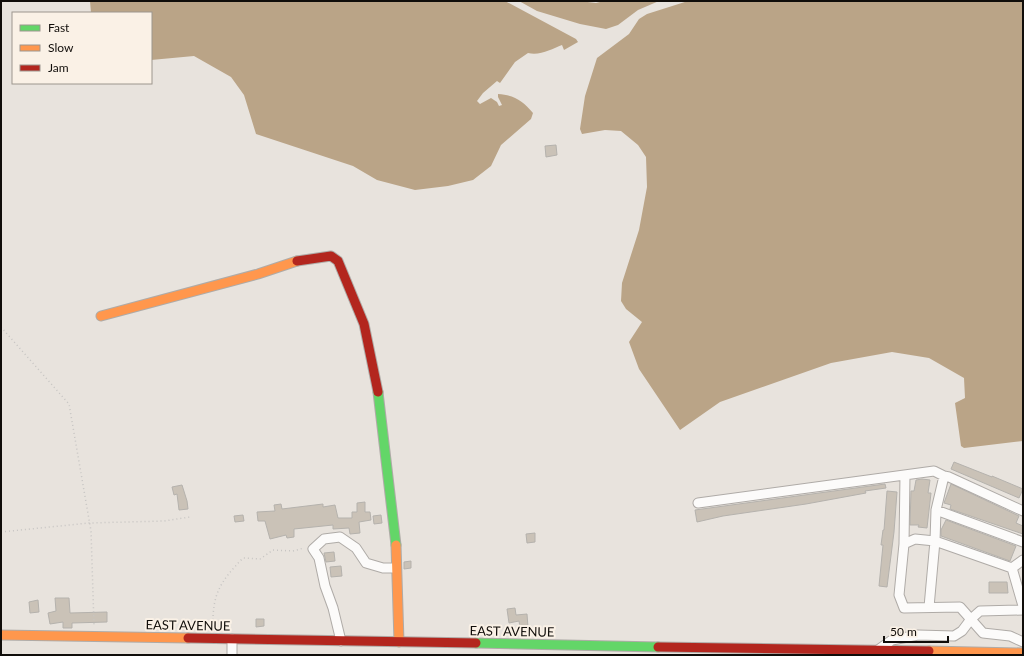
<svg xmlns="http://www.w3.org/2000/svg" width="1024" height="656" font-family="Lato,sans-serif">
<style>
.water{fill:#baa487}
.building{fill:#cac2b7;stroke:#b5b2ad}
.lines{fill:none;stroke-linecap:round;stroke-linejoin:round}
.street-casing{stroke:#afaba7;stroke-width:11}
.fast-casing{stroke:#afaba7;stroke-width:11}
.slow-casing{stroke:#afaba7;stroke-width:11}
.jam-casing{stroke:#afaba7;stroke-width:11}
.path{stroke:#c7c5c3;stroke-width:1.5;stroke-dasharray:1 3;stroke-linecap:butt}
.street{stroke:#fcfbfa;stroke-width:9}
.fast{stroke:#63d668;stroke-width:9}
.slow{stroke:#ff974d;stroke-width:9}
.jam{stroke:#b3261e;stroke-width:9}
.labels{text-anchor:middle;dominant-baseline:central;stroke-width:4;stroke-linejoin:round;paint-order:stroke}
.street-label{font-size:13px;fill:#100d0a;stroke:#faf1e6}
</style>
<rect width="100%" height="100%" fill="#e8e3dd"/>
<path class="water" d="M90 1H505L576 39 578 42 564 50 562 45C552 49 540 56 528 53L515 62 500 83 497 81 483 93 477 101 480 104 491 98 497 102 499 106 502 105 498 97V94C514 95 523 101 533 113L531 119 501 145 491 166 473 180 448 186 415 190 377 180 353 166 256 134 244 95 231 77 194 56 151 60V13H91Z
M519 1H579L596 3 604 1H659L638 10 618 25 606 29 580 24 537 11Z
M688 1H1023V441L964 448 961 446 955 403 965 398 964 378 929 358 892 352 831 363 720 402 680 430 639 369 629 342 642 322 626 309 621 301 622 283 639 230 647 187 646 157 638 145 621 131 605 130 582 134 580 129 585 96 597 58 629 34 639 19 647 14Z"/>
<path class="building" d="M556 145 557 155 546 157 545 146Z
M954 462 992 477V476L1023 489 1019 498 951 469Z
M922 479 930 480 928 493H931L927 528 918 527 919 525H910L911 491H914L916 480Z
M885 484 886 488 865 491 866 493 806 504 723 516 697 522 695 510Z
M951 484 1019 516 1016 523 1023 526V534L950 509 951 505 944 503Z
M182 485 187 501 188 509 179 510 177 494 174 495 172 487Z
M887 491 897 492 894 532 887 587 879 586 883 545H881L883 530H884Z
M365 502V512H370L371 520 359 522 360 533 350 534 349 528 333 529V525L294 529V537L287 538 286 535 270 539 265 521H258L257 512 275 511 274 505 281 504 282 509 323 504V507L335 505 338 518H352V512H357V503Z
M243 515 244 521 235 522 234 516Z
M381 515 382 523 374 524 373 516Z
M946 520 1016 546 1010 561 941 536V530Z
M535 533V542L527 543 526 534Z
M334 552 335 561 326 562 324 553Z
M411 561V568L404 569V562Z
M341 566 342 576 331 577 330 567Z
M989 582H1007L1008 593H989Z
M55 598H69L70 613 107 612V622L72 623V628H63V622L50 624 48 613 56 611Z
M38 600 39 612 30 613 29 602Z
M515 608 516 615 527 614 528 627H520L519 621 509 623 507 609Z
M256 619H264V626L256 627Z"/>
<g class="lines">
<defs>
<path id="street" d="M698 503 934 471 944 476
M936 510 944 476 949 477 1023 511
M904 544 905 475
M1012 568 1023 560
M1023 606 1012 568 935 541 915 539 904 544 899 595 904 608 960 607 983 633 1010 636 1023 642
M929 607 935 541 936 510 1023 542
M341 641 333 608 325 586 319 558 313 549 324 539 340 537 356 548 366 563 383 568H396
M878 650 892 640 918 635 954 636 962 631 971 619 980 611 1023 610
M232 655V639"/>
<path id="fast" d="M378 392 396 545
M476 643 658 647"/>
<path id="slow" d="M101 316 258 274 297 261
M396 545 399 642
M1 635 188 638
M929 651 1023 653"/>
<path id="jam" d="M297 261 331 256 338 261 364 324 378 392
M188 638 476 643
M658 647 929 651"/>
</defs>
<use href="#street" class="street-casing"/>
<use href="#fast" class="fast-casing"/>
<use href="#slow" class="slow-casing"/>
<use href="#jam" class="jam-casing"/>
<path class="path" d="M1 327 69 404 91 531 94 625
M1 532 89 523 164 521 190 517
M213 628C212 594 220 582 243 558L260 559 273 550 293 551 304 548"/>
<use href="#street" class="street"/>
<use href="#fast" class="fast"/>
<use href="#slow" class="slow"/>
<use href="#jam" class="jam"/>
</g>
<g class="labels">
<g class="street-label">
<text transform="translate(188 625) rotate(1)">EAST AVENUE</text>
<text transform="translate(512 631) rotate(1)">EAST AVENUE</text>
</g>
</g>
<rect width="1024" height="656" fill="none" stroke="#100d0a" stroke-width="4"/>
<rect x="12" y="12" width="140" height="72" fill="#faf1e6" stroke="#9c968e"/>
<rect x="20" y="25" width="20" height="6" fill="#63d668" stroke="#9c968e"/>
<text x="48" y="32" font-size="12" fill="#100d0a">Fast</text>
<rect x="20" y="45" width="20" height="6" fill="#ff974d" stroke="#9c968e"/>
<text x="48" y="52" font-size="12" fill="#100d0a">Slow</text>
<rect x="20" y="65" width="20" height="6" fill="#b3261e" stroke="#9c968e"/>
<text x="48" y="72" font-size="12" fill="#100d0a">Jam</text>
<path d="M884 636v6h64v-6" fill="none" stroke="#100d0a" stroke-width="2"/>
<text x="890" y="636" font-size="12" fill="#100d0a" stroke="#faf1e6" stroke-width="3" paint-order="stroke">50 m</text>
</svg>
